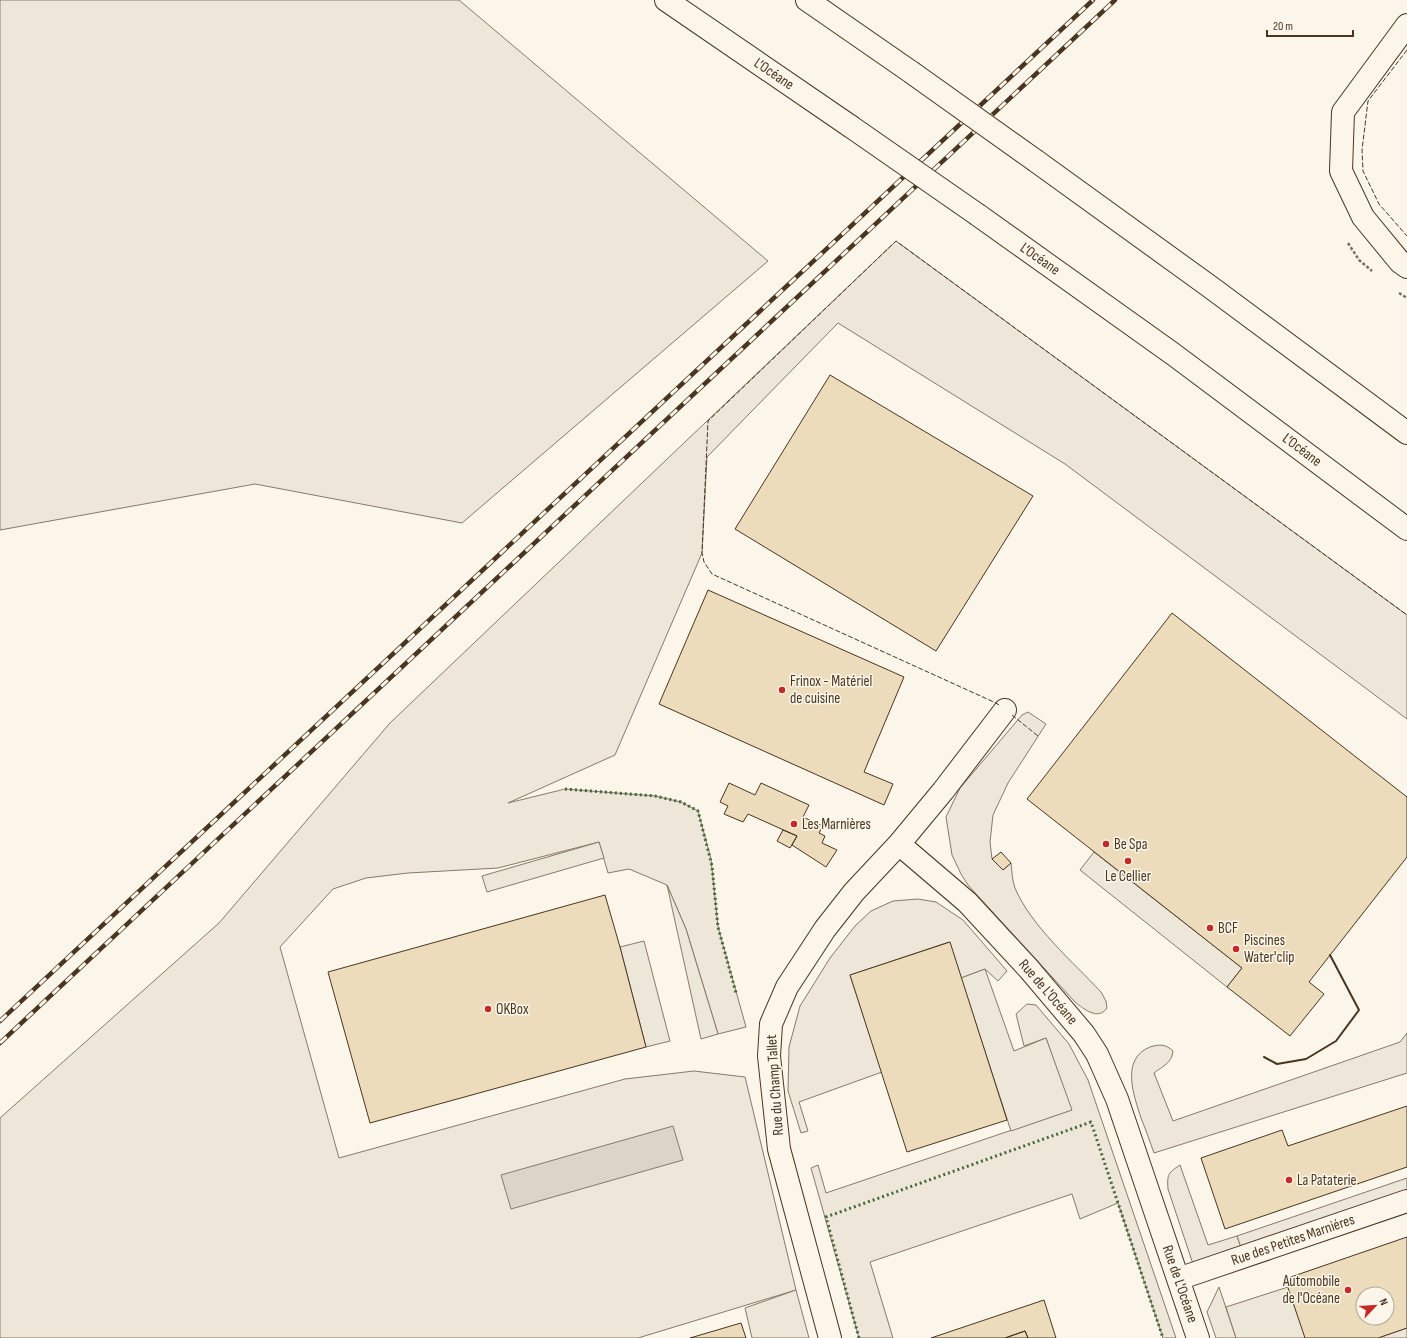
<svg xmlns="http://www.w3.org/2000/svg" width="1407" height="1338" font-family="'Sofia Sans Condensed',sans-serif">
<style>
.green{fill:#ede6d9;stroke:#887966}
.parking{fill:#ede7d9;stroke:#887966}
.water{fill:#dcd4c6;stroke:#887966}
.building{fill:#ecdcbc;stroke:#4a3520;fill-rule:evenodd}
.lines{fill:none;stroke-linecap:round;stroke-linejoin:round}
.minor-casing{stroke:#4a3520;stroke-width:24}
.highway-casing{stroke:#4a3520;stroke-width:24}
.path{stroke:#7f6f5c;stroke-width:2.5;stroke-dasharray:3 2;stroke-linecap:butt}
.minor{stroke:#fbf6e9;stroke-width:22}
.highway{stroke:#fbf6e9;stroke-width:22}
.rail-casing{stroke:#4a3520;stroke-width:4.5}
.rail{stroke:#fbf6e9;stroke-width:3;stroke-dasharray:9;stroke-linecap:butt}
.highway-bridge-casing{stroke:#4a3520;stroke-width:24;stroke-linecap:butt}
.highway-bridge{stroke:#fbf6e9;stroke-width:22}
.hedge{stroke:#436837;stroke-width:3;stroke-dasharray:2 3;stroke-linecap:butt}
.fence{stroke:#4a3520;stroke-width:1;stroke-dasharray:5 2;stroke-linecap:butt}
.wall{stroke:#4a3520;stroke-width:2}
.poi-dot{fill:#c62828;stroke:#fbf6e9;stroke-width:1.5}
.labels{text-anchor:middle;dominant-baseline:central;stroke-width:3;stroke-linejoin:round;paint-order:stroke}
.street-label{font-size:15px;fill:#4a3520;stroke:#fbf6e9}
.poi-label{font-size:15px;fill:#4a3520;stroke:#fbf6e9;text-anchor:start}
</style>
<rect width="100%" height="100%" fill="#fbf6e9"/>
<path class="green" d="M0 0H459L768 261 462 523 255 484 0 530Z
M896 241 1407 615V719L1065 464 838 323 707 457 702 553 615 755 508 803 565 789 655 796 681 802 698 811 711 859 718 927 746 1027 718 1034 686 929 667 885 629 869 608 873 599 842 498 868 408 873 366 878 333 889 280 947 339 1158 625 1079 694 1071 745 1077 796 1290 638 1338H0V1118L219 923 390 723Z
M1028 712 1046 724 1008 783 993 815 990 842 992 859 1003 870 1011 863C1012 871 1012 880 1015 888 1031 926 1073 962 1101 992L1106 1001 1107 1008C1098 1021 1084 1009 1075 1002L968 885 961 874 952 855 946 817 960 788 1022 715Z
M918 899 936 902 963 920 1007 971 998 981 985 969 961 978 949 942 850 975 882 1072 799 1102 808 1131 801 1133 788 1091 789 1047 800 1006 830 958 855 926 871 911 893 901Z
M1027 1004 1036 1005 1069 1044 1088 1080 1176 1338H1163L1118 1203 1080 1219 1072 1194 870 1262 893 1338H859L811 1168 818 1165 826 1193 1071 1110 1046 1038 1024 1046 1016 1014Z
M1407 1033V1073L1154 1153C1150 1142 1146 1130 1141 1118 1134 1096 1120 1059 1150 1047 1159 1044 1166 1044 1173 1051 1172 1063 1163 1066 1154 1073L1173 1121 1400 1042Z
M1180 1165 1208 1245 1237 1236 1244 1256 1196 1273 1168 1189C1167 1174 1168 1173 1180 1165Z
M1219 1287 1236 1338H1216L1207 1312Z"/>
<path class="parking" d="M599 842 604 858 487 892 482 876Z
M1094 852 1242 968 1227 987 1080 870Z
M667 885 686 929 718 1034 701 1039Z
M644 941 670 1041 646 1047 620 947Z
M985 969 1014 1051 1046 1038 1072 1110 1011 1131 961 978Z
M1407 1178V1201L1244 1256 1237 1236Z
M1288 1287 1306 1338H1236L1226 1307Z
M796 1290 809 1338H752L745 1308Z
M1407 1328V1338H1378Z"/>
<path class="water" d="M673 1126 683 1160 511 1209 501 1175Z"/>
<path class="building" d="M830 375 1033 496 936 651 735 529Z
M708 590 904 677 864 772 893 784 884 805 659 704Z
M1172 613 1407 797V857L1309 982 1324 994 1290 1036 1227 987 1242 968 1027 799Z
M729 783 755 795 761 783 809 805 803 817 823 826 819 833 825 836 822 843 837 850 826 867 792 845 797 836 748 814 743 822 724 814 728 806 720 802Z
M783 830 797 836 790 848 777 841Z
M1001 852 1011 863 1003 870 992 859Z
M605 895 620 947 646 1047 370 1123 328 972Z
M950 942 1007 1120 907 1152 850 975Z
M1407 1106V1167L1225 1229 1201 1158 1282 1130 1288 1146Z
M1407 1237V1328L1378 1338H1305L1285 1279ZM1363 1294H1387V1318H1363Z
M1044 1300 1056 1338H1028L1025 1331 1005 1338H931Z
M741 1323 746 1338H690Z
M1025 1331 1028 1338H1005Z"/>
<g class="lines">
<defs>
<path id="minor" d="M1407 25 1343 112 1341 171 1363 217 1400 262 1407 267
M1005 710 943 791 899 844 967 902 1029 969 1084 1034 1097 1054 1117 1099 1198 1338
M1178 1279 1407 1201
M830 1338 779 1149 769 1056 771 1024 787 987 825 929 854 892 899 844"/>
<path id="highway" d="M666 0 850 126
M807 0 911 72
M1036 161 1209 286 1407 433
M978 215 1173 354 1407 529"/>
</defs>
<use href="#minor" class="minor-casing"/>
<use href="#highway" class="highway-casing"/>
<path class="path" d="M1348 243 1359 260 1372 271
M1399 293 1407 298"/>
<use href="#minor" class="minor"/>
<use href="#highway" class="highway"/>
<defs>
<path id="rail" d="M0 1021 1093 0
M0 1043 1115 0"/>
</defs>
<use href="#rail" class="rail-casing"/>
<use href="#rail" class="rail"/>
<defs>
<path id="highway-bridge" d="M911 72 1036 161
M850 126 978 215"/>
</defs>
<use href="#highway-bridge" class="highway-bridge-casing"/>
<use href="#highway-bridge" class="highway-bridge"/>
<path class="hedge" d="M565 789 655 796 681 802 698 811 712 866 718 927 736 993
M859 1338 826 1217 1091 1122 1163 1338"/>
<path class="fence" d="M1407 50 1368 101 1362 150 1363 171 1379 204 1407 236
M999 705 996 703 712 574 704 562 702 553 708 421 896 241 1407 615
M1012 715 1038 736"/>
<path class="wall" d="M1264 1057 1277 1064 1306 1059 1336 1041 1359 1010 1330 955"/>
</g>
<g class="poi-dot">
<circle cx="782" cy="690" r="4"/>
<circle cx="794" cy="824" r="4"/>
<circle cx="1106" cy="844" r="4"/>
<circle cx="1128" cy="861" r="4"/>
<circle cx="1210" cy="928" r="4"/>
<circle cx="1236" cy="949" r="4"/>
<circle cx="488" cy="1009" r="4"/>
<circle cx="1289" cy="1180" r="4"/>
<circle cx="1348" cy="1290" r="4"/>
</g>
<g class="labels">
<g class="street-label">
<text transform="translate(774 74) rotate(34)">L’Océane</text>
<text transform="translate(1040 259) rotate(35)">L’Océane</text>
<text transform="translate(1302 450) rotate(37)">L’Océane</text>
<text transform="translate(1048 992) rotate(49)">Rue de L'Océane</text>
<text transform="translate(775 1085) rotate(-94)">Rue du Champ Tallet</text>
<text transform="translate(1293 1240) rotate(-19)">Rue des Petites Marniéres</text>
<text transform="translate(1180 1284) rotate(71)">Rue de L'Océane</text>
</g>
<g class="poi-label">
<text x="790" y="681">Frinox - Matériel<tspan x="790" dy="17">de cuisine</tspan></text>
<text x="802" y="824">Les Marnières</text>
<text x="1114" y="844">Be Spa</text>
<text x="1128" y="876" text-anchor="middle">Le Cellier</text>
<text x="1218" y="928">BCF</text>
<text x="1244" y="940">Piscines<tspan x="1244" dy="17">Water'clip</tspan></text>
<text x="496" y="1009">OKBox</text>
<text x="1297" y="1180">La Pataterie</text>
<text x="1340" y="1281" text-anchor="end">Automobile<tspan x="1340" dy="17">de l'Océane</tspan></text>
</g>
</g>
<g transform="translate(1375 1306) rotate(65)"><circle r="19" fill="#fbf6e9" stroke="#b4a999"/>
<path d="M0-3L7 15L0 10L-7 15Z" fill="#c62828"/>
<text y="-6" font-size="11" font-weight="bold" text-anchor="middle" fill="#4a3520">N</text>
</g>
<path d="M1267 30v6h86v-6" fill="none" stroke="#4a3520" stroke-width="2"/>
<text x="1273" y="30" font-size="12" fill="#4a3520" stroke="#fbf6e9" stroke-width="3" paint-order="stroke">20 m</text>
</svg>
